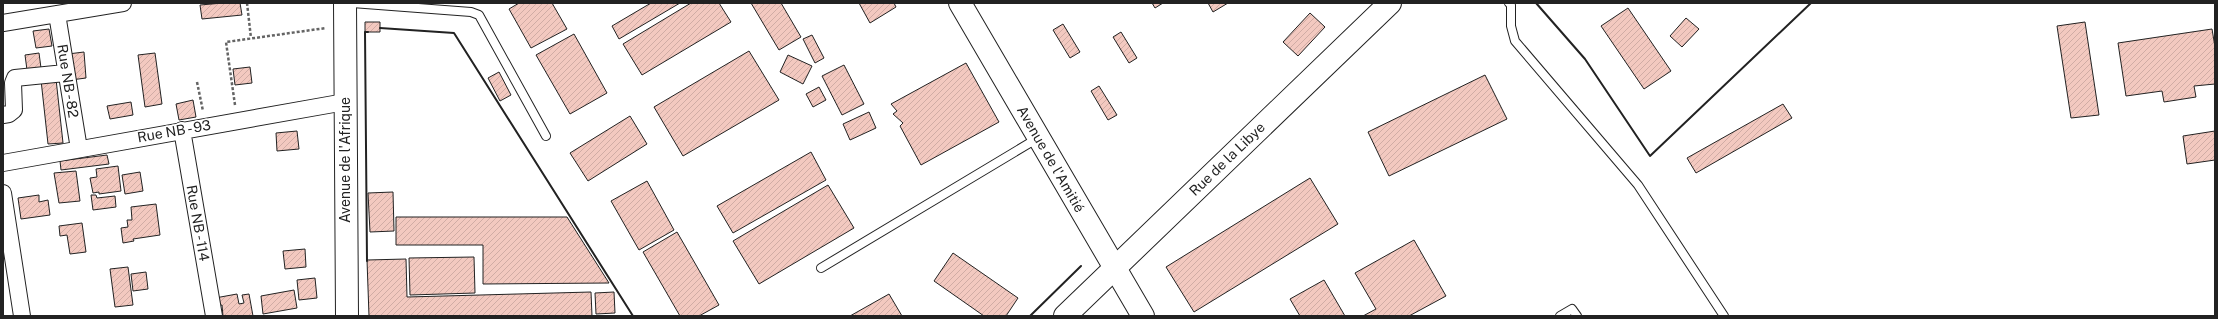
<svg xmlns="http://www.w3.org/2000/svg" width="2218" height="319" font-family="'Public Sans',sans-serif">
<style>
.building{fill:url(#building-hatch);stroke:#222}
.lines{fill:none;stroke-linecap:round;stroke-linejoin:round}
.lane-casing{stroke:#222;stroke-width:10}
.street-casing{stroke:#222;stroke-width:18}
.secondary-casing{stroke:#222;stroke-width:24}
.primary-casing{stroke:#222;stroke-width:24}
.path{stroke:#646464;stroke-width:2.5;stroke-dasharray:3 2;stroke-linecap:butt}
.lane{stroke:#fff;stroke-width:8}
.street{stroke:#fff;stroke-width:16}
.secondary{stroke:#fff;stroke-width:22}
.primary{stroke:#fff;stroke-width:22}
.wall{stroke:#222;stroke-width:2}
.labels{text-anchor:middle;dominant-baseline:central;stroke-width:3;stroke-linejoin:round;paint-order:stroke}
.street-label{font-size:14px;fill:#222;stroke:#fff}
</style>
<defs>
<pattern id="building-hatch" width="6" height="6" patternUnits="userSpaceOnUse"><rect width="6" height="6" fill="#f3c9c0"/><path d="M-1 1l2-2M0 6l6-6M5 7l2-2" fill="none" stroke="#d0aca5"/></pattern>
</defs>
<rect width="100%" height="100%" fill="#fff"/>
<path class="building" d="M223 3H240L242 15 202 19 200 5Z
M519 3H552L567 29 531 48 509 9Z
M651 3H680L619 39 612 26Z
M691 3H719L731 22 642 75 623 44Z
M751 3H781L801 37 779 50Z
M859 3H894L896 7 870 23Z
M1152 3H1163L1155 8Z
M1208 3H1228L1213 12Z
M1628 8 1671 71 1644 89 1601 26Z
M1310 13 1325 27 1298 56 1283 42Z
M1686 18 1699 29 1682 47 1670 36Z
M365 22H380V32H365Z
M2085 22 2099 115 2071 118 2057 26Z
M1063 24 1080 52 1070 58 1053 30Z
M49 29 52 46 36 48 33 31Z
M2212 29 2215 47V84L2194 86 2196 97 2164 102 2162 91 2126 96 2118 43Z
M1121 32 1137 58 1129 63 1113 37Z
M574 34 607 93 570 114 536 55Z
M812 35 824 58 815 63 803 39Z
M749 51 779 100 683 156 654 107Z
M84 52 86 78 71 80 68 54Z
M39 53 41 68 27 70 25 55Z
M155 53 162 104 145 107 138 55Z
M788 55 812 66 803 84 780 72Z
M966 63 999 122 921 165 900 126 903 123 893 114 897 111 891 104Z
M844 65 864 104 842 115 822 76Z
M250 67 252 83 235 85 233 69Z
M499 72 511 95 500 101 488 78Z
M1485 75 1507 119 1389 176 1368 132Z
M56 79 63 143 48 144 41 80Z
M1099 86 1117 115 1108 120 1091 91Z
M819 87 826 100 813 107 806 94Z
M193 100 196 117 179 120 176 104Z
M131 102 133 115 110 119 107 106Z
M1783 104 1792 118 1696 173 1687 158Z
M869 112 876 128 850 140 843 124Z
M630 116 647 144 588 181 570 153Z
M297 131 299 149 277 151 276 133Z
M2215 131V160L2187 164 2183 136Z
M811 152 826 180 733 233 717 206Z
M107 155 109 164 61 170 60 161Z
M118 166 121 191 99 194V192L93 193 90 178 97 177 96 169Z
M76 171 80 201 59 203 54 173Z
M140 172 143 191 125 194 122 175Z
M1310 178 1338 224 1194 312 1166 267Z
M647 181 674 230 639 250 611 201Z
M828 185 854 228 759 284 733 241Z
M393 192 394 231 370 232 368 193Z
M39 195V202L48 200 50 215 21 219 18 198Z
M91 195H96L97 198 115 196 116 207 93 210Z
M156 204 160 235 133 239 134 241 123 243 121 228 128 227 127 220H132L131 207Z
M396 217H567L609 283 483 284V245H396Z
M82 223 86 252 70 254 67 235 60 236 59 226Z
M677 232 719 305 699 316H680L643 252Z
M1414 240 1446 296 1409 316H1363L1376 309 1355 273Z
M305 249 306 267 285 269 283 251Z
M953 253 1018 298 1006 316H984L934 281Z
M474 257 475 293 410 295 409 258Z
M406 259 407 297 591 292 592 316H369L367 260Z
M128 267 133 305 115 307 110 269Z
M146 272 148 289 133 291 131 274Z
M315 278 317 298 299 300 297 280Z
M1324 280 1345 316H1300L1290 299Z
M294 290 297 308 263 314 261 296Z
M614 292 615 313 596 314 595 293Z
M237 294 239 304 244 303 242 295 249 294 253 316H223L222 305 216 306 215 298Z
M889 294 902 316H850Z"/>
<g class="lines">
<defs>
<path id="lane" d="M352 3 471 12 479 15 546 136
M1509 3 1511 5V26L1515 41 1638 185 1724 316
M821 268 1038 138
M1560 316 1572 309 1577 316"/>
<path id="street" d="M57 14 79 149
M3 23 123 3
M3 115 9 114 14 110 13 83 15 78 65 73
M182 130 214 316
M3 163 345 102
M3 193 22 316"/>
<path id="secondary" d="M345 3 347 316
M1065 316 1390 3"/>
<path id="primary" d="M960 3 1143 316"/>
</defs>
<use href="#lane" class="lane-casing"/>
<use href="#street" class="street-casing"/>
<use href="#secondary" class="secondary-casing"/>
<use href="#primary" class="primary-casing"/>
<path class="path" d="M247 3 251 38
M197 82 203 111
M235 105 226 42 326 28"/>
<use href="#lane" class="lane"/>
<use href="#street" class="street"/>
<use href="#secondary" class="secondary"/>
<use href="#primary" class="primary"/>
<path class="wall" d="M1536 3 1585 59 1650 156 1811 3
M380 28 454 33 633 316
M367 261 365 32H368
M1030 316 1081 266"/>
</g>
<g class="labels">
<g class="street-label">
<text transform="translate(68 81) rotate(81)">Rue NB - 82</text>
<text transform="translate(174 131) rotate(-10)">Rue NB - 93</text>
<text transform="translate(1051 159) rotate(60)">Avenue de l'Amitié</text>
<text transform="translate(1227 159) rotate(-44)">Rue de la Libye</text>
<text transform="translate(345 160) rotate(-90)">Avenue de l'Afrique</text>
<text transform="translate(198 223) rotate(80)">Rue NB - 114</text>
</g>
</g>
<rect width="2218" height="319" fill="none" stroke="#222222" stroke-width="8"/>
</svg>
